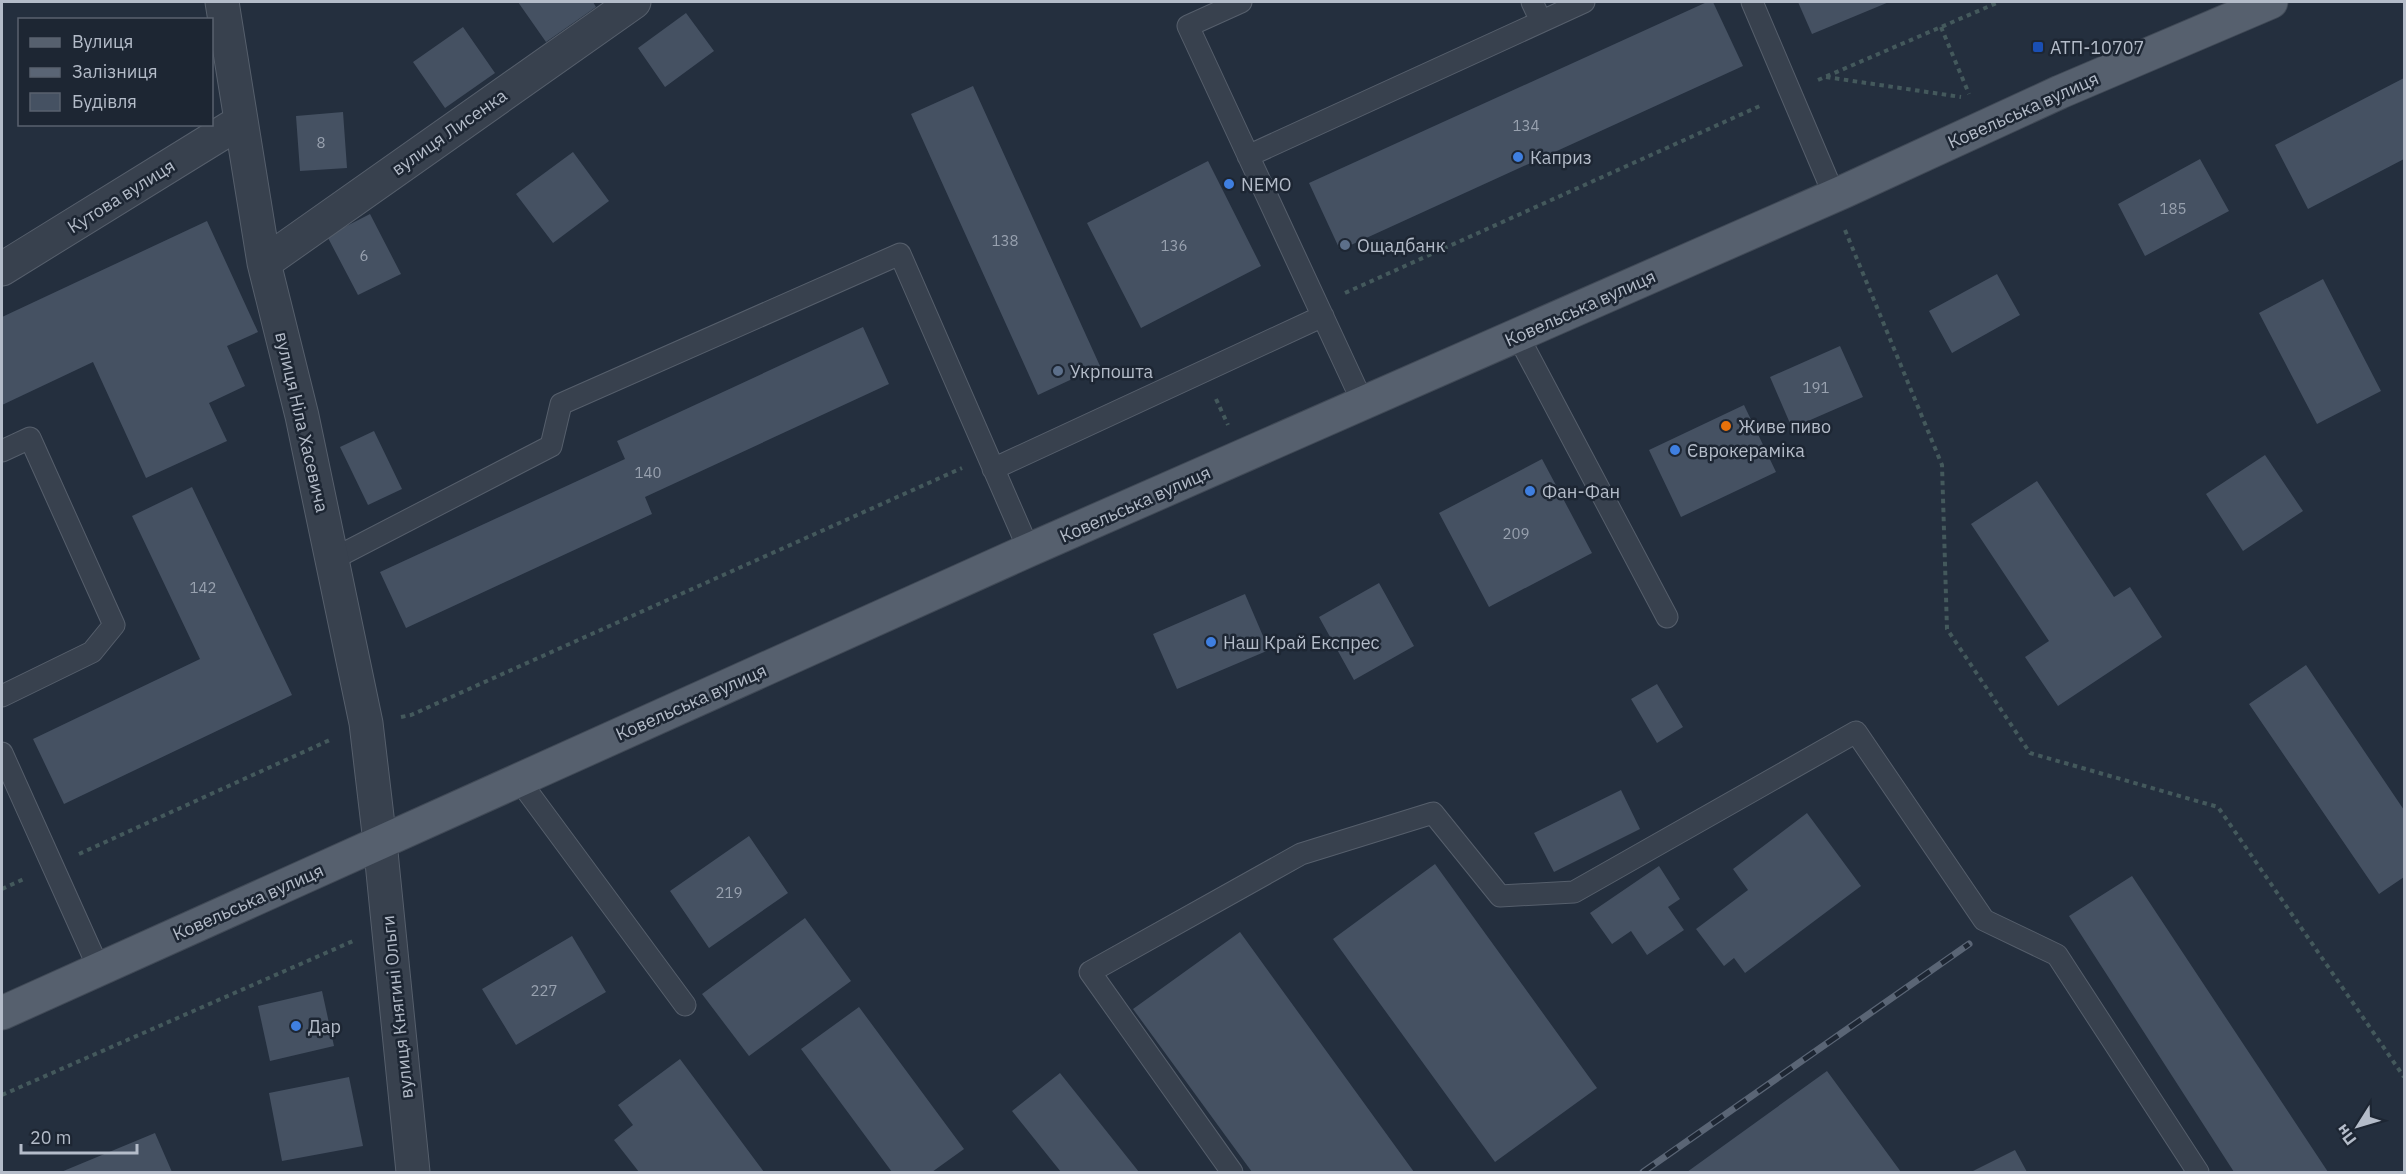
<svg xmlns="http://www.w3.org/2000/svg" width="2406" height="1174" font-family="'IBM Plex Sans',sans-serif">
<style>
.building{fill:#455162}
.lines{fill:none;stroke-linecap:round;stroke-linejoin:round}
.service-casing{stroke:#565f6c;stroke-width:23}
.minor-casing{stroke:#565f6c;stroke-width:35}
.tertiary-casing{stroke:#565f6c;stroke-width:35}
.primary-casing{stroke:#414a57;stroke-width:35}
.path{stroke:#44595c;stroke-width:4;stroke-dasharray:4.5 4.5;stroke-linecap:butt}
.service{stroke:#38414e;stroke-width:21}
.minor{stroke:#38414e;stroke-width:33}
.tertiary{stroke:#38414e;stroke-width:33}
.primary{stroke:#56606e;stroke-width:33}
.rail-casing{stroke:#5a6575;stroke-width:7}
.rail{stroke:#1d2633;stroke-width:4.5;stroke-dasharray:14;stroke-linecap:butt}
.transit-dot{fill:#1a4fb4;stroke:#1d2633;stroke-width:2}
.shop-dot{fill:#3f7fe0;stroke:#1d2633;stroke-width:2}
.service-dot{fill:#5c6f8a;stroke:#1d2633;stroke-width:2}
.food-dot{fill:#e8710a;stroke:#1d2633;stroke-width:2}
.labels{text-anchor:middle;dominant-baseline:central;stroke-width:5;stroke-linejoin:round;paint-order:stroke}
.number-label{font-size:15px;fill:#98a1af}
.poi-label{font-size:18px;fill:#b4bcc9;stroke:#1d2633;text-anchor:start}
.street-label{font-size:18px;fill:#b4bcc9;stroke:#1d2633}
</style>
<rect width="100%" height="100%" fill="#242f3e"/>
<path class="building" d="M518 2H593L596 7 546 42Z
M1707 2H1713L1743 66 1340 250 1309 183Z
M1798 2H1889L1812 34Z
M686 13 714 51 665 87 638 48Z
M463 27 495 73 445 108 413 62Z
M2404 78V159L2308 209 2275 145Z
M973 86 1100 366 1038 395 911 114Z
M343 112 347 168 300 171 296 116Z
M573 152 609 201 553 243 516 194Z
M2200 159 2229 211 2145 256 2118 204Z
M1208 161 1261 266 1141 328 1087 223Z
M370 214 401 274 358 295 327 236Z
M207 221 258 332 227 346 245 386 209 403 227 441 146 478 93 362 2 405V317Z
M1997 274 2020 315 1952 353 1929 311Z
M2323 279 2381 391 2317 424 2259 313Z
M863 327 889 384 645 497 652 514 406 628 380 572 625 459 617 441Z
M1840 346 1863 397 1792 428 1770 377Z
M1744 405 1776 472 1681 517 1649 450Z
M374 431 402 489 368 505 340 447Z
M2265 455 2303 511 2243 551 2206 494Z
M1542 459 1592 553 1489 607 1439 513Z
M2037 481 2114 597 2130 587 2162 637 2058 706 2025 657 2049 641 1971 524Z
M192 487 292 695 64 804 33 739 200 659 132 516Z
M1379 583 1414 646 1354 680 1319 617Z
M1245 594 1269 650 1177 689 1153 634Z
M2306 665 2404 810V877L2379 894 2249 704Z
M1657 684 1683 727 1657 743 1631 699Z
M1621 790 1640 829 1554 872 1534 833Z
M1807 813 1861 886 1745 973 1734 958 1724 966 1696 929 1748 890 1733 869Z
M749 836 788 893 709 948 670 891Z
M1435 864 1597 1088 1495 1162 1333 939Z
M1659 866 1680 899 1668 907 1684 930 1647 955 1631 931 1612 944 1590 913Z
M2132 876 2328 1172H2234L2069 916Z
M805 918 851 981 749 1056 702 994Z
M1240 932 1414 1172H1252L1133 1009Z
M572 936 606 992 516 1045 482 989Z
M322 991 334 1046 270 1061 258 1006Z
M859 1007 964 1149 932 1172H892L801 1049Z
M680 1059 764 1172H639L614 1140 633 1125 618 1105Z
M1827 1071 1901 1172H1687Z
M1060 1073 1139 1172H1061L1012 1111Z
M349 1077 363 1146 282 1161 269 1093Z
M155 1133 172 1172H61Z
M2015 1150 2027 1172H1971Z"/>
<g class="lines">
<defs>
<path id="service" d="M1241 2 1188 26 1363 403
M1532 2 1541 21
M1752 2 1834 195
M1248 156 1584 2
M1518 336 1667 617
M2 451 30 438 114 625 92 652 2 696
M993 469 1323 316
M333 559 551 446 561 404 900 254 1029 550
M2 753 99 969
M519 780 685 1005
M1232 1172 1090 972 1301 854 1433 813 1500 896 1574 892 1856 732 1984 920 2057 955 2198 1172"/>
<path id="minor" d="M222 2 264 263 302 416 366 723 380 842
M264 263 634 2
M2 269 240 122"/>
<path id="tertiary" d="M380 842 413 1172"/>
<path id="primary" d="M2 1013 1029 550 1845 191 2060 92 2271 2"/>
</defs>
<use href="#service" class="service-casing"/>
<use href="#minor" class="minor-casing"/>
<use href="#tertiary" class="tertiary-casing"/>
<use href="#primary" class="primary-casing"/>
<path class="path" d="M1941 27 1969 94
M1826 77 1961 97
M1818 80 1999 2
M1845 230 1942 465 1947 629 2030 753 2218 807 2404 1077
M1345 293 1762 105
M1216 399 1228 425
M401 717 411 715 962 468
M79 854 332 739
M2 889 26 878
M2 1095 353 941"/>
<use href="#service" class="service"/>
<use href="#minor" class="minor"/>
<use href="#tertiary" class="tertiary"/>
<use href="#primary" class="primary"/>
<defs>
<path id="rail" d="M1643 1172 1969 944"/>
</defs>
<use href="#rail" class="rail-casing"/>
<use href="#rail" class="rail"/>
</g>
<rect class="transit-dot" x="2032" y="41" width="12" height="12" rx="3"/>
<g class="shop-dot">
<circle cx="1518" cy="157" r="6"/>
<circle cx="1229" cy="184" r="6"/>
<circle cx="1675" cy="450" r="6"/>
<circle cx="1530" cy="491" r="6"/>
<circle cx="1211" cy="642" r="6"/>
<circle cx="296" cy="1026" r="6"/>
</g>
<g class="service-dot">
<circle cx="1345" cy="245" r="6"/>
<circle cx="1058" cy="371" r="6"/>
</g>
<circle class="food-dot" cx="1726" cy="426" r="6"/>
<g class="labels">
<g class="number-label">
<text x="1526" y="125">134</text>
<text x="321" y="142">8</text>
<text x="2173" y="208">185</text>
<text x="1005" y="240">138</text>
<text x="1174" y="245">136</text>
<text x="364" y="255">6</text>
<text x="1816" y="387">191</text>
<text x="648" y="472">140</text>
<text x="1516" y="533">209</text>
<text x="203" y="587">142</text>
<text x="729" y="892">219</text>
<text x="544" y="990">227</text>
</g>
<g class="poi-label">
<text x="2050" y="47">АТП-10707</text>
<text x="1530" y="157">Каприз</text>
<text x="1241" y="184">NEMO</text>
<text x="1357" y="245">Ощадбанк</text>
<text x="1070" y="371">Укрпошта</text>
<text x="1738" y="426">Живе пиво</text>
<text x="1687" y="450">Єврокераміка</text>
<text x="1542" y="491">Фан-Фан</text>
<text x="1223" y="642">Наш Край Експрес</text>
<text x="308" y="1026">Дар</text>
</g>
<g class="street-label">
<text transform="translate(2023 110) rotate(-24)">Ковельська вулиця</text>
<text transform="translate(449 132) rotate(-35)">вулиця Лисенка</text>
<text transform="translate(121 196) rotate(-32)">Кутова вулиця</text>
<text transform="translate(1580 308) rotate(-24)">Ковельська вулиця</text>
<text transform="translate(302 422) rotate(77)">вулиця Ніла Хасевича</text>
<text transform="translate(1135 504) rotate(-24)">Ковельська вулиця</text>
<text transform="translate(691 702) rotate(-24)">Ковельська вулиця</text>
<text transform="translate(248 902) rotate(-24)">Ковельська вулиця</text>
<text transform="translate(397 1007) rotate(-96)">вулиця Княгині Ольги</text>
</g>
</g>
<rect width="2406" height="1174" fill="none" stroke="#b4bcc9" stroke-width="6"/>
<rect x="18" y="18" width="195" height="108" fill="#1d2633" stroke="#59626f" stroke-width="1.5"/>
<rect x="30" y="38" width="30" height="9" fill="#56606e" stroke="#59626f" stroke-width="1.5"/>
<text x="72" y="48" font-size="18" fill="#b4bcc9">Вулиця</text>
<rect x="30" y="68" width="30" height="9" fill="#5a6575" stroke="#59626f" stroke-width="1.5"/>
<text x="72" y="78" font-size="18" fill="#b4bcc9">Залізниця</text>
<rect x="30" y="93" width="30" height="18" fill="#455162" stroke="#59626f" stroke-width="1.5"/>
<text x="72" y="108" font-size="18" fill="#b4bcc9">Будівля</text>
<g transform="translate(2358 1126) rotate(233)" stroke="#1d2633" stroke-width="4.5" paint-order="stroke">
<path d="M0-4.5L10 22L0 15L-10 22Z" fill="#b4bcc9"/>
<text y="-9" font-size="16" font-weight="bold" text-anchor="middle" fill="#b4bcc9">Пн</text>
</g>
<path d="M21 1144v9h116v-9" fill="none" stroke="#b4bcc9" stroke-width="3"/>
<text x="30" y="1144" font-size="18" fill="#b4bcc9" stroke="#1d2633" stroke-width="4.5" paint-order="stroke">20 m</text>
</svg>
